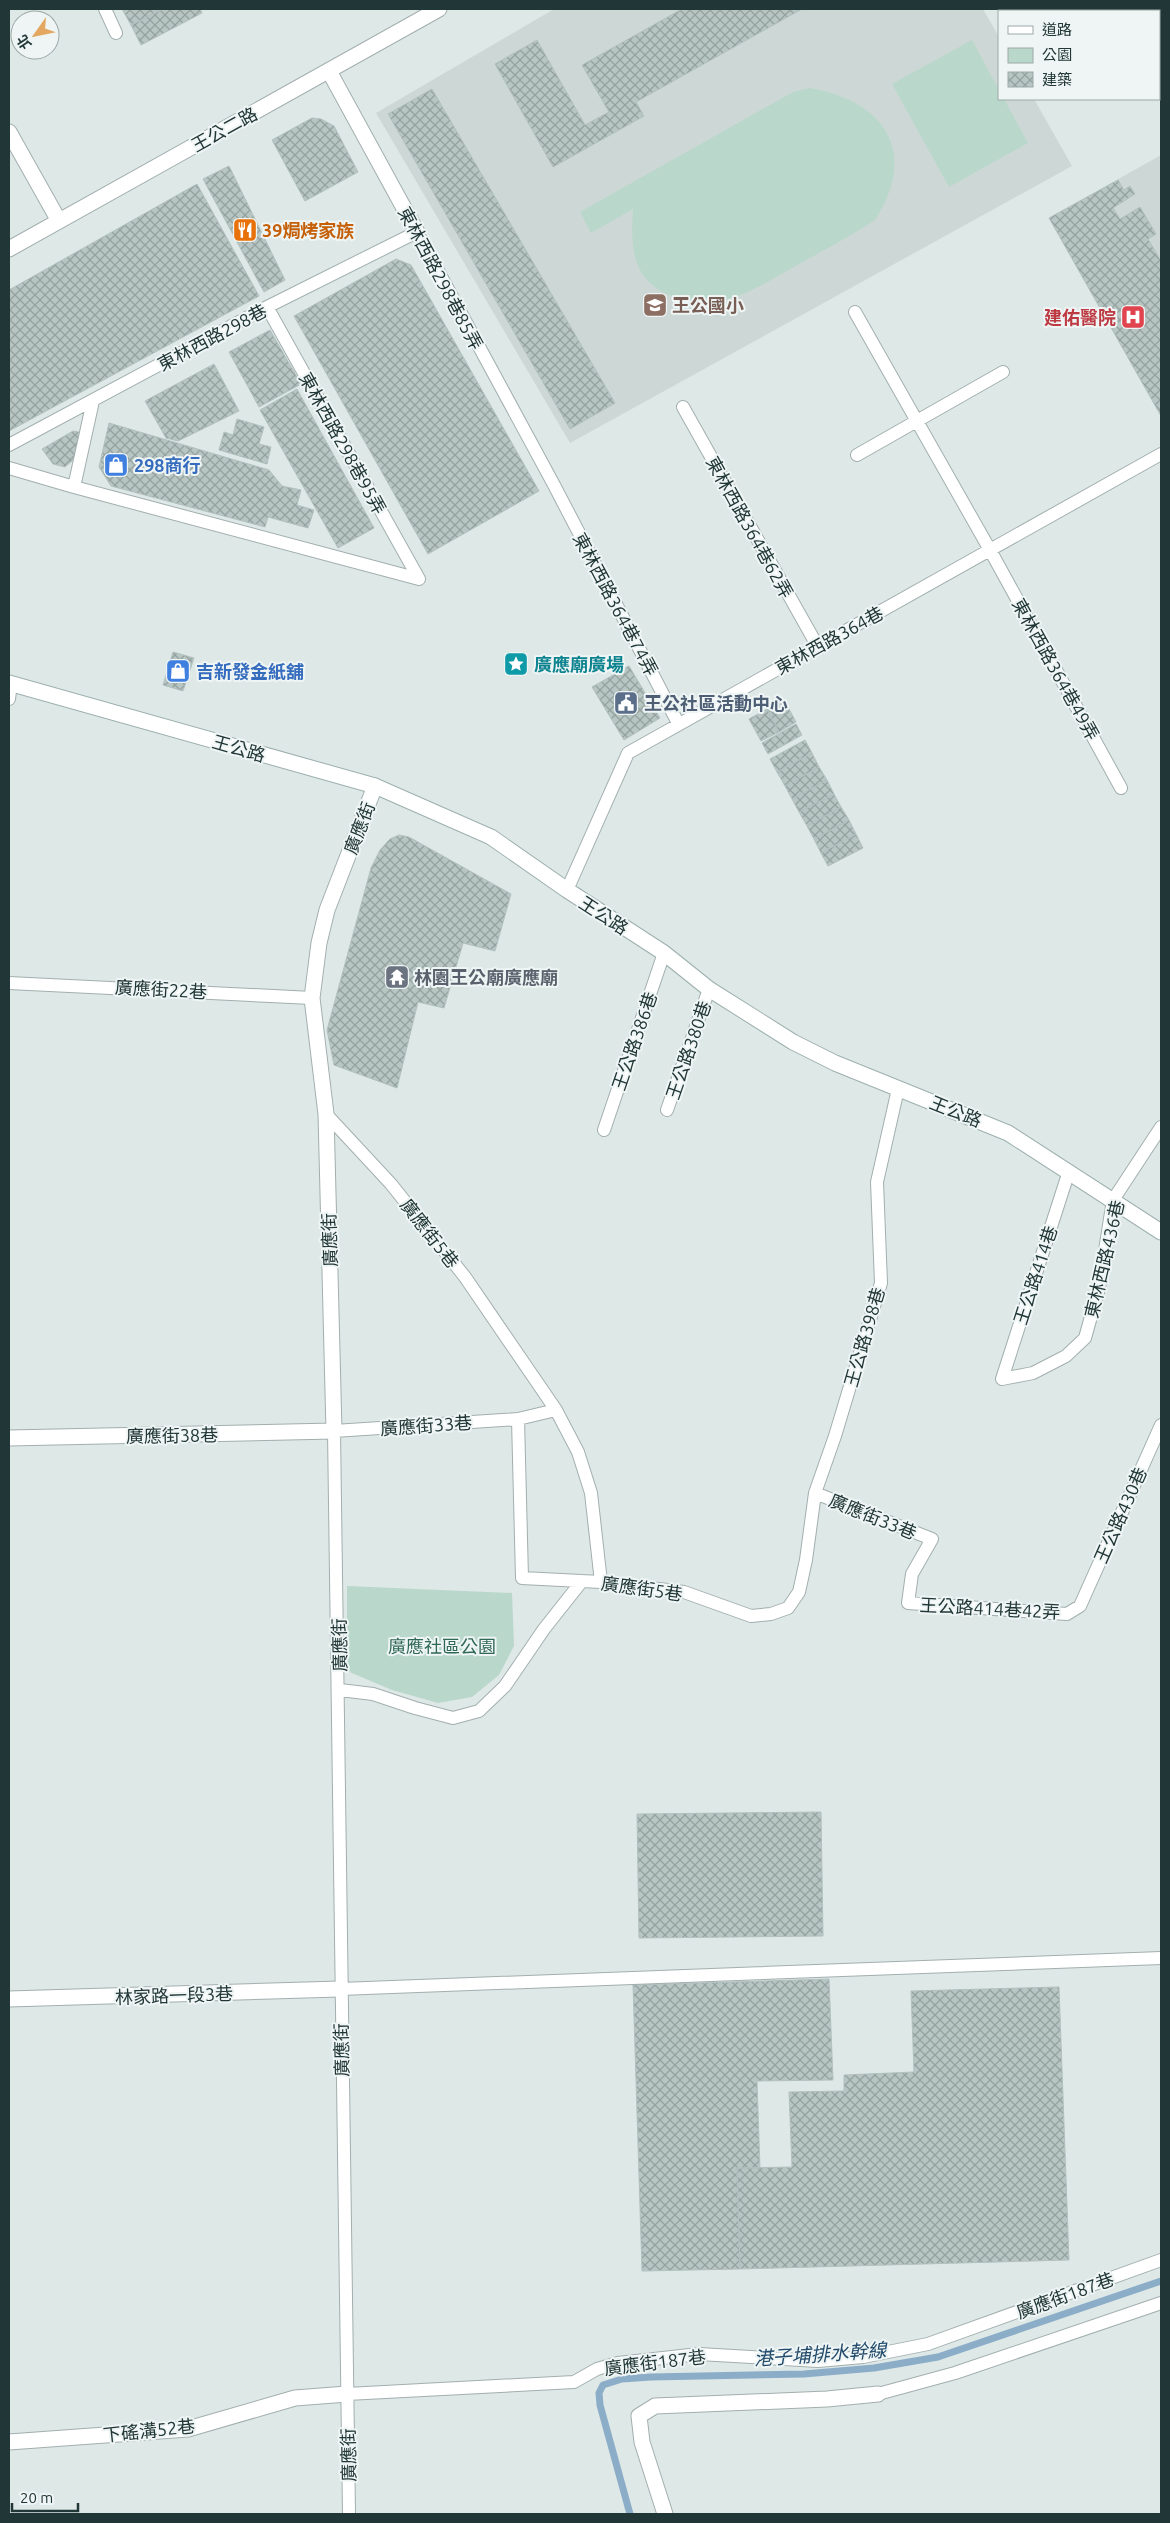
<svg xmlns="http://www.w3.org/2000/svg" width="1170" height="2523" font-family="Ubuntu,'Noto Sans TC',sans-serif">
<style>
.built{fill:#cdd8d6}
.green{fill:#b9d7ca}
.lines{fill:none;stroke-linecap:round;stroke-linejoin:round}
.stream{stroke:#8badc8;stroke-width:7}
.building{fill:url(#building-cross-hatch);stroke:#b2c1bf}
.lane-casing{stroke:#a2afae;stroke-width:14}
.street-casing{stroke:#a2afae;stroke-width:17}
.secondary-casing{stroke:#9cb0ae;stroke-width:17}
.lane{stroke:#fff;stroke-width:12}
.street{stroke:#fff;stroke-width:15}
.secondary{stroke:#fff;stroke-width:15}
.labels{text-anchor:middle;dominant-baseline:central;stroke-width:4;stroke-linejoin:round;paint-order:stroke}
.street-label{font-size:18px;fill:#213636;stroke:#eef5f4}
.food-label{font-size:18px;font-weight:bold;fill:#c56008;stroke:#eef5f4;text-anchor:start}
.education-label{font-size:18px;font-weight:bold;fill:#785e54;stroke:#eef5f4;text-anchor:start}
.health-label{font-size:18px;font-weight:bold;fill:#be3a42;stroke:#eef5f4;text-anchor:end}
.shop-label{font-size:18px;font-weight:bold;fill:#366cbe;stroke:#eef5f4;text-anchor:start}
.culture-label{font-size:18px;font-weight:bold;fill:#0d838f;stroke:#eef5f4;text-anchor:start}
.service-label{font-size:18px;font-weight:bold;fill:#4e5e75;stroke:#eef5f4;text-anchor:start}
.worship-label{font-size:18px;font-weight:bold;fill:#5b616d;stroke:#eef5f4;text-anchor:start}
.park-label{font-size:18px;fill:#306856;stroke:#eef5f4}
.water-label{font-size:19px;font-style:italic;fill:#224a6b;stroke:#eef5f4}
</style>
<defs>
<pattern id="building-cross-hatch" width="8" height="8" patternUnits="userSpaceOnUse" patternTransform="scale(1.25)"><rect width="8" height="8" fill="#b7c5c3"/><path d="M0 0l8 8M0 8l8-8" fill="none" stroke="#94a19f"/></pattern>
</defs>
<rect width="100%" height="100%" fill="#dee8e7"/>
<path class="built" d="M554 9H983L999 37V99H1034L1072 166 570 443 376 113Z
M1161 155V416L1049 218Z"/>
<path class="green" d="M972 40 999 90V99H1004L1028 143 949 187 892 84Z
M810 88C885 101 919 152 875 220 848 238 820 252 792 268 770 280 748 295 723 300 702 305 686 302 667 294 630 277 631 243 633 209L591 233 580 212 793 92Z
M347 1586 512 1593 514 1646 499 1675 472 1697 438 1703 392 1690 347 1671Z"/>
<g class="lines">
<path class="stream" d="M630 2514 600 2405 599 2393 603 2385 622 2379 651 2377 804 2374 874 2368 938 2357 1161 2281"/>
</g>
<path class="building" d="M122 9H163L131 25Z
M163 9H200L202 13 141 45 131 25Z
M682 9H802L636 102 644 116 553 167 495 64 537 40 585 125 609 112 582 65Z
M432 89 615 403 570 429 388 114Z
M312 118 321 119 334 126 358 172 305 201 272 140Z
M229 166 285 280 264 292 203 179Z
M1118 180 1124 190 1130 186 1135 194 1113 208 1120 219 1140 207 1156 234 1148 239 1161 261V416L1049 218Z
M197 184 259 296 9 431V290Z
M396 259 411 265 539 491 428 554 294 316Z
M270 330 301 384 259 407 229 352Z
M214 364 239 411 178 441 166 438 145 401Z
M297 389 374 528 338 548 260 410Z
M237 419 264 427 259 444 271 447 267 464 219 450 224 432 233 435Z
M109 423 269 470 282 486 301 490 297 505 314 510 308 528 268 517 265 527 111 486 99 467Z
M73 431 84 433 79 455 65 467 53 464 42 449Z
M173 652 194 658 183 691 163 685Z
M629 666 660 718 624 740 592 687Z
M784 700 796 722 779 732 767 709Z
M767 709 779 732 761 741 749 719Z
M796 724 802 735 768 754 762 743Z
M805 740 812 753 777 772 770 759Z
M812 753 819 767 785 786 777 772Z
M819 767 827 780 792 799 785 786Z
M827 780 834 794 799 812 792 799Z
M834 794 841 807 807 826 799 812Z
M841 807 849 820 814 839 807 826Z
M849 820 856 834 821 853 814 839Z
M856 834 863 848 828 866 821 853Z
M399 835 409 837 511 894 495 951 463 943 444 1008 418 1002 397 1088 334 1065 327 1030 371 868 380 850 390 839Z
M821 1812 823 1936 639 1938 637 1814Z
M829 1979 833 2080 757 2081 760 2168H737L740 2269 642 2271 633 1985Z
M1059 1987 1069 2260 740 2269 737 2168 792 2167 789 2092 844 2091V2075L914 2072 911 1991Z"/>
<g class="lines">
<defs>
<path id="lane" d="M105 9 116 33
M267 307 419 579
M855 312 990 550 1121 788
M683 407 818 647
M9 445 267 307 417 232 554 485 678 723
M857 455 1003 372
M9 468 74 487 419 579
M74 487 93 401
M9 699 11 683
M567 890 628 753 1161 454
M9 983 312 998
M667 1110 709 989
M326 1114 391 1184 465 1277 556 1410 578 1452 591 1493 601 1582
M604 1130 664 953
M1069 1171 1002 1379 1033 1373 1066 1356 1085 1338 1099 1288 1113 1200 1161 1127
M518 1419 522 1578 601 1582 684 1592 751 1616 771 1614 788 1608 799 1592 806 1560 815 1493 835 1436 881 1283 877 1182 898 1089
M815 1493 932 1539 912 1574 908 1603 1067 1614 1080 1606 1161 1425
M340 1690 373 1694 415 1708 453 1718 479 1711 505 1686 544 1629 582 1581
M340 1989 1161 1958
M347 2394 574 2382 597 2369 618 2363 699 2354 818 2361 863 2357 928 2344 1161 2260
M878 2394 955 2373 1161 2303
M349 2514C341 2153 342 1792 334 1431L518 1419 556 1410"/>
<path id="street" d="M329 71 417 232
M9 132 59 221
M9 249 439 9
M9 1438 334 1431 326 1114 312 998 319 943 327 910 375 786
M9 1999 340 1989
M9 2442 188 2429 295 2398 347 2394
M665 2514 642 2442 639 2416 655 2406 827 2399 878 2394"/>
<path id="secondary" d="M9 683 375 786 491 837 567 890 664 953 709 989 793 1042 835 1063 1008 1133 1161 1232"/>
</defs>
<use href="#lane" class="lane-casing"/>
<use href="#street" class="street-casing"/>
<use href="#secondary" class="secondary-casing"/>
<use href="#lane" class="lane"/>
<use href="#street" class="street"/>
<use href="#secondary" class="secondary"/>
</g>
<defs>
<symbol id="restaurant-square" viewBox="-11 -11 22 22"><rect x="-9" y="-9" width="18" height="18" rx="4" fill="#e8710a" stroke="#eef5f4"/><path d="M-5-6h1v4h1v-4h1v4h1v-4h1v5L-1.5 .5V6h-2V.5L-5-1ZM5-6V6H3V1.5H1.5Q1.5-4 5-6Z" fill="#fff"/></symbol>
<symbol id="school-square" viewBox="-11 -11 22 22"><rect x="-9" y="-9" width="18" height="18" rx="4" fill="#8d6e63" stroke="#eef5f4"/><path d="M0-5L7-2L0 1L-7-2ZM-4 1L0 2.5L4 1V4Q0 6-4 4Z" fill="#fff"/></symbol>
<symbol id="hospital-square" viewBox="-11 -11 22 22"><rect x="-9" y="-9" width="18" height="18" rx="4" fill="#e0444e" stroke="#eef5f4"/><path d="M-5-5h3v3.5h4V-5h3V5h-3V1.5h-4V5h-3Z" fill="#fff"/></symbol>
<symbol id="shop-square" viewBox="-11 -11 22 22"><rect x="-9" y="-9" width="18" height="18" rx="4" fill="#3f7fe0" stroke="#eef5f4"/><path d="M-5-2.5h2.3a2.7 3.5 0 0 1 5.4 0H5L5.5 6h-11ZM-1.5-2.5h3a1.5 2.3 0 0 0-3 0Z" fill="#fff"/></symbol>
<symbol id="sight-square" viewBox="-11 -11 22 22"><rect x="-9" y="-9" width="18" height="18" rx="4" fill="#0f9aa8" stroke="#eef5f4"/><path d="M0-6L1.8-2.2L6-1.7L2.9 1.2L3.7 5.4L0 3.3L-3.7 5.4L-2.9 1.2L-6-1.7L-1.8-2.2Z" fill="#fff"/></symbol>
<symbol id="civic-square" viewBox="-11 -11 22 22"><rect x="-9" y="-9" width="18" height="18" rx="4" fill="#5c6f8a" stroke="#eef5f4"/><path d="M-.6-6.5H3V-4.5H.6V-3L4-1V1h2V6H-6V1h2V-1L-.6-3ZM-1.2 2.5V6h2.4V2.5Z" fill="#fff"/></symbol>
<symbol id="temple-square" viewBox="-11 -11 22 22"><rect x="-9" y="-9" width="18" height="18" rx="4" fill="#6b7280" stroke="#eef5f4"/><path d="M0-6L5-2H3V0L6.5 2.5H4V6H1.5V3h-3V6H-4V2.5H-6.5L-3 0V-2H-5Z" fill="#fff"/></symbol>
</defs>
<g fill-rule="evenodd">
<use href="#restaurant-square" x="231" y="216" width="28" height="28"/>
<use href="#school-square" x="641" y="291" width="28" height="28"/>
<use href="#hospital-square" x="1119" y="303" width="28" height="28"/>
<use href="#shop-square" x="102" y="451" width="28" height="28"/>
<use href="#sight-square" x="502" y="650" width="28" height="28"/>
<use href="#shop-square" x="164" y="657" width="28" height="28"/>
<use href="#civic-square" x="612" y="689" width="28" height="28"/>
<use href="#temple-square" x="383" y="963" width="28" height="28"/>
</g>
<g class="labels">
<g class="street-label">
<text transform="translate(224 129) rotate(-29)">王公二路</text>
<text transform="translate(441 278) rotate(62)">東林西路298巷85弄</text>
<text transform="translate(212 337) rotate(-28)">東林西路298巷</text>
<text transform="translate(343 443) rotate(61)">東林西路298巷95弄</text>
<text transform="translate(750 527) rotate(61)">東林西路364巷62弄</text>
<text transform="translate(616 604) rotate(62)">東林西路364巷74弄</text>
<text transform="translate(829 640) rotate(-29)">東林西路364巷</text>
<text transform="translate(1056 669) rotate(61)">東林西路364巷49弄</text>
<text transform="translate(239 748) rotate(16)">王公路</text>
<text transform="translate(359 828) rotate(-69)">廣應街</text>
<text transform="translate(604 915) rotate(33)">王公路</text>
<text transform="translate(161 989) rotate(3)">廣應街22巷</text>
<text transform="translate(634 1041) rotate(-71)">王公路386巷</text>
<text transform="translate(688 1050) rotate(-71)">王公路380巷</text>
<text transform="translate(956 1111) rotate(22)">王公路</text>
<text transform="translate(430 1233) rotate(52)">廣應街5巷</text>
<text transform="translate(329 1240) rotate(-92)">廣應街</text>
<text transform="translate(1104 1259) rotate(-77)">東林西路436巷</text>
<text transform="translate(1035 1275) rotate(-72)">王公路414巷</text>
<text transform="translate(864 1337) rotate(-74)">王公路398巷</text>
<text transform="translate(426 1425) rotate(-4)">廣應街33巷</text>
<text transform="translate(172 1435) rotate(-1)">廣應街38巷</text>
<text transform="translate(1120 1515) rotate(-66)">王公路430巷</text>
<text transform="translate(873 1516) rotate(22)">廣應街33巷</text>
<text transform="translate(642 1588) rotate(8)">廣應街5巷</text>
<text transform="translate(990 1608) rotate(3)">王公路414巷42弄</text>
<text transform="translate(339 1645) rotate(-91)">廣應街</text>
<text transform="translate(174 1995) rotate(-2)">林家路一段3巷</text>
<text transform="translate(341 2050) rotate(-91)">廣應街</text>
<text transform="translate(1065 2295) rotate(-20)">廣應街187巷</text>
<text transform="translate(655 2362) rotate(-7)">廣應街187巷</text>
<text transform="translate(149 2430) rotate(-6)">下磘溝52巷</text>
<text transform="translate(348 2455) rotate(-91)">廣應街</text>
</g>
<g class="food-label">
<text x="262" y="230">39焗烤家族</text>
</g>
<g class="education-label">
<text x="672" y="305">王公國小</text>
</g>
<g class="health-label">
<text x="1116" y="317">建佑醫院</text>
</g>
<g class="shop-label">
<text x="134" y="465">298商行</text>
<text x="196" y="671">吉新發金紙舖</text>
</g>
<g class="culture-label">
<text x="534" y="664">廣應廟廣場</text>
</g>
<g class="service-label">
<text x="644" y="703">王公社區活動中心</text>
</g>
<g class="worship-label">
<text x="414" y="977">林園王公廟廣應廟</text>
</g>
<g class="park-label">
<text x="442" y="1646">廣應社區公園</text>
</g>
<g class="water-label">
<text transform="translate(820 2354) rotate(-4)">港子埔排水幹線</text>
</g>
</g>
<rect width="1170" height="2523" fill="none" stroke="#213636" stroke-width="20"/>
<rect x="998" y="10" width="162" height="90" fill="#eef5f4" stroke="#9ca9a8"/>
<rect x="1008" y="26" width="25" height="8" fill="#ffffff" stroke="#9ca9a8"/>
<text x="1042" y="35" font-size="15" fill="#213636">道路</text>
<rect x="1008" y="48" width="25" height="15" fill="#b9d7ca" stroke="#9ca9a8"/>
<text x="1042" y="60" font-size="15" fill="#213636">公園</text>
<rect x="1008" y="72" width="25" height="15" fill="url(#building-cross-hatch)" stroke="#9ca9a8"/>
<text x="1042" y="85" font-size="15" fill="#213636">建築</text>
<g transform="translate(35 35) rotate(237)"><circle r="24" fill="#eef5f4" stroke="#9ca9a8"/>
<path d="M0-4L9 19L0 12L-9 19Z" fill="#e3a761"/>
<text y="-8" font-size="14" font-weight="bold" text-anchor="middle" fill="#213636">北</text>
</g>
<path d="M12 2503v8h66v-8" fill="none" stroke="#213636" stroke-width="2.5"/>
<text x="20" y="2503" font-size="15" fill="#213636" stroke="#eef5f4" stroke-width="4" paint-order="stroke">20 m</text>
</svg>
